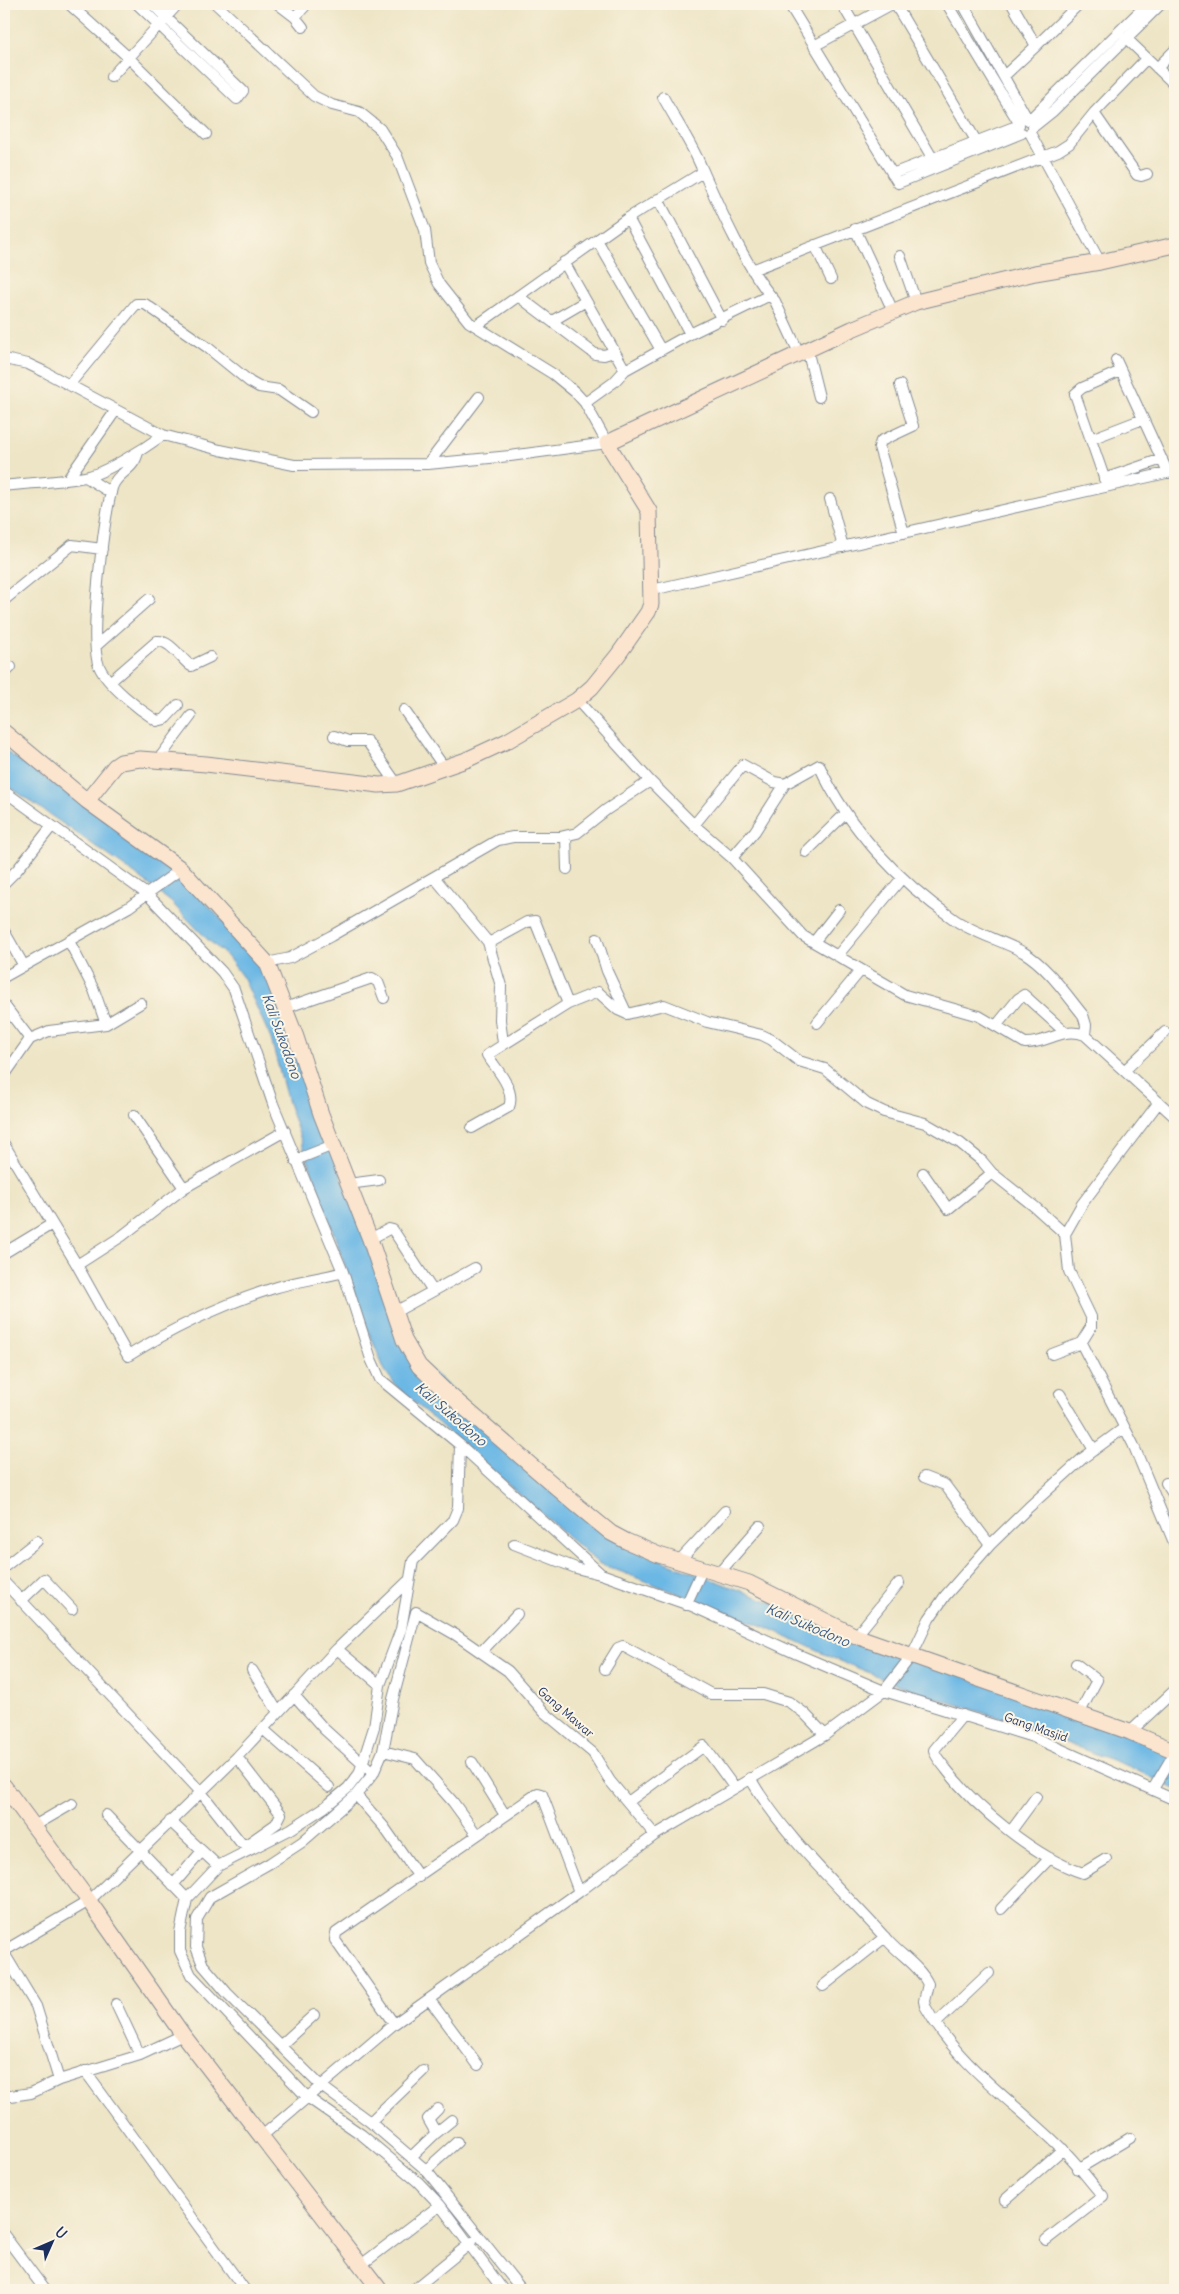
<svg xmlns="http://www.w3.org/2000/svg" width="1179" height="2294" font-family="Delius,sans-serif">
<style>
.water{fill:#6cb8e5;stroke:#4474a2}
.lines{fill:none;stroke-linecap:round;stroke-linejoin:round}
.street-casing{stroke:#848a92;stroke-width:12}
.secondary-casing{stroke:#848a92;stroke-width:17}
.street{stroke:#fff;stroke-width:10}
.secondary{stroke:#fce5cf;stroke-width:15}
.labels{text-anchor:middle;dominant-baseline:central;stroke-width:4;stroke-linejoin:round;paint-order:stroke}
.street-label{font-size:12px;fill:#1b2f5e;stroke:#fcf5e5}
.water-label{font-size:14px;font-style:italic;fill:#335886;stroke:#fcf5e5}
</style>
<rect width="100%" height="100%" fill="#fcf5e5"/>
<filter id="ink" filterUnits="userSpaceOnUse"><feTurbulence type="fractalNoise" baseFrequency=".02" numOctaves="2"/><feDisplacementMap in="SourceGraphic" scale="10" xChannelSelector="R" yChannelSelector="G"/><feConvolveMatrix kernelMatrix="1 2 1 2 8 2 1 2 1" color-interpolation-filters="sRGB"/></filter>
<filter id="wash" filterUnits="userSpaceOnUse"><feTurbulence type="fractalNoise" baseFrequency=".0096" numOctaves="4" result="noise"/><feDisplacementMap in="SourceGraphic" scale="20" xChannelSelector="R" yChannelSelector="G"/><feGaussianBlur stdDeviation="1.12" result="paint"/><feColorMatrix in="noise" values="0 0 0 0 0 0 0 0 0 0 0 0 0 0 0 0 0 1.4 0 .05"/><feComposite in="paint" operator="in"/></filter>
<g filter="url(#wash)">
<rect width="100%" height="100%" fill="#eee5c6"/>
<path class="water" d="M4 750 169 863 266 968 403 1345 614 1537 666 1562 797 1612 1152 1743 1175 1757V1789L1128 1766 999 1718 912 1690 833 1658 769 1628 598 1563 398 1388 385 1371 364 1320 288 1103 271 1039 244 979 227 956 206 938 171 902 131 871 4 783Z"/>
</g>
<g filter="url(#ink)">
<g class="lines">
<defs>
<path id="street" d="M69 4 128 57 206 134
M137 4 237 99 243 91 152 4
M278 4 295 17 307 4
M789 4 898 183 1022 133
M842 4 937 166
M895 4 981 149
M947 4 1019 123
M963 4 1028 120
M295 17 303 27
M1126 38 1175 85
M814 46 892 4
M1036 46 1079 4
M1157 68 1175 50
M1005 75 1036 46 1012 4
M111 77 178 4
M663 97C675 119 690 141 700 164 719 207 745 267 775 301L799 353
M1094 113 1137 175 1141 176 1147 174
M1029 120 1147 4
M1033 127 1053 111 1161 4
M1030 133 1100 262
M892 174 1019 125
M658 199 722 320
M628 218 690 334
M855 229 893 311
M597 240 661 350
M815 245 831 279
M900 256 916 302
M564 262 625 370
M752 270 1058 151 1069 144 1094 113 1147 58
M518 296 595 354 604 355 614 352
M552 321 586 301
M476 326 628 218 703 172
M807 349 819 397
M4 359 28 364 45 372 163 435 220 450 294 465 428 464 510 456 607 443 585 403 575 392 553 374 469 322 439 284 429 263 425 230 397 156 380 129 359 112 332 105 314 96 216 4
M1116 360 1168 473
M69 385 136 304H145L207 347 250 382 259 387 279 390 311 412
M900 385 913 426 881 441 879 447 904 533
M585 403 614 382 625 370 690 334 768 296
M1091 439 1143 419
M138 452C134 471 116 473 112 488 104 520 88 639 99 666 107 685 140 710 157 721L165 719 178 705
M428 464 479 397
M86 477 111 493
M68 479 116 410
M1104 479 1162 459
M4 486C30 483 58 482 85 477 106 473 145 448 163 435
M1107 486 1075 394 1082 388 1121 371
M830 499 843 547
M652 590 1175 471
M4 600 72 545 102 549
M97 645 149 599
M4 674 11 667
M111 681 157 641C170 640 181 659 191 666L210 657
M577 700 650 781 694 825 732 858 803 936 905 995 979 1016 1025 1043C1047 1044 1063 1026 1085 1035L1175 1117
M404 710 444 767
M334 736 348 741H367L397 784
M158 760 191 716
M4 791 148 895 222 972 234 989 273 1104 343 1272 371 1359 380 1379 460 1445 601 1574 692 1606 797 1654 884 1691 1033 1737 1175 1800
M694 825 743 765 774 782 785 784
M566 836 567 869
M806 852 845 814
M732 858 755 831 785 784 819 765C847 827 898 881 955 920 976 934 1001 940 1023 952 1047 966 1066 994 1083 1015L1086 1025 1085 1035
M434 877 488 942 501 986 500 1020 503 1043
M4 883 17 870 52 826
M4 931 24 966
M597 939 607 971 627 1014
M69 941 94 990 106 1024
M814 942 839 910
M489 943 527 922 535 921 568 1004
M837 956 902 878
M267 963 290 958 331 936 498 840 513 837H560L577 833 606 810 650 781
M4 977 129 907 181 869
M4 1005 30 1039
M285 1008 372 978 378 982 384 998
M817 1023 861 970
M996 1026 1018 999 1024 995 1065 1032
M1125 1070 1165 1032
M4 1076 30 1039 49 1031 106 1024 141 1003
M472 1128 509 1107C516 1089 496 1069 487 1055L568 1004 598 992 618 1010 627 1014 664 1005 707 1022 762 1035 772 1040 799 1061 825 1069 867 1104 884 1112 925 1123 960 1143 982 1161 992 1173 1035 1207 1065 1234
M4 1144 77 1265 128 1356C173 1328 221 1305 271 1289 295 1281 319 1279 343 1272
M296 1162 303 1157 333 1145
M923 1173 948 1209 992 1173
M348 1184 379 1180
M184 1188 285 1131
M370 1239 389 1229 393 1230 433 1291
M4 1253 52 1224
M77 1265 122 1236 184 1188 134 1115
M395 1312 475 1268
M1081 1343 1091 1327V1317L1069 1271 1065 1234 1082 1204 1159 1102
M1052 1354 1081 1343 1133 1444 1175 1545
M1060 1394 1094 1450
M460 1445 458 1508 453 1520 413 1561 401 1629 380 1685 374 1727 359 1774 348 1788 325 1807 291 1829 218 1866 187 1899 180 1932V1951L191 1975 307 2097 362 2135 418 2182 440 2205 503 2290
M924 1477 945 1485 990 1545
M1166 1483 1175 1497
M514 1544 576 1568 600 1574
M678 1562 725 1511
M4 1567 37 1541
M719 1573 760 1526
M4 1582 200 1791 241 1843 246 1845 276 1824 281 1814 237 1757
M21 1601 44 1579 72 1609
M686 1605 703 1568
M856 1636 899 1583
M337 1649 380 1685
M481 1652 517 1614
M1076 1664 1097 1680 1079 1714
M605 1669 618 1648 623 1646 711 1694H763L789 1702 804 1713 825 1735
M252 1670 278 1712
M294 1695 324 1729 367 1768
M963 1715 934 1750C935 1757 942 1763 946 1769 976 1808 1036 1858 1083 1873L1106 1859
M263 1729 329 1787
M1130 1732 1175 1690
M383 1751 415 1759 453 1802 477 1835
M472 1762 505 1815
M750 1778C786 1840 842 1889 889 1942 902 1956 920 1967 928 1984L924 2001 925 2006C957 2065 1013 2101 1060 2147 1075 2160 1089 2181 1103 2196L1046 2240
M1153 1789 1175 1752
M356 1795 384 1827 419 1877
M628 1802 704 1746 734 1787
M106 1815 187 1899
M170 1821 218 1866
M34 1826 72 1804
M1011 1831 1036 1797
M173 1885 202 1851
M1001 1909 1050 1858
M4 1951 89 1901 237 1757 337 1649 408 1581
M4 1953 36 2006 59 2080
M823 1986 885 1937
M429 1999 478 2065
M116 2004 140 2055
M936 2023 989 1973
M394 2024 335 1940 336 1933 538 1793 542 1794 579 1892
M281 2045 314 2015
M85 2071 245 2290
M4 2097 31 2093 59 2080 140 2055 183 2035
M370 2122 423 2071
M436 2133 452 2120
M262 2136 394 2024 579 1892 655 1835 825 1735 884 1691 912 1655 929 1619 945 1596 990 1545 1029 1507 1083 1458 1124 1428
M411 2157 436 2133 428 2119 438 2109
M1078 2169 1130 2138
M426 2170 457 2142
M1005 2200 1063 2149
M4 2235 45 2290
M361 2265 440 2205
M413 2290 472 2242
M522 2290 426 2170 370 2122 320 2085 227 1993 203 1965 196 1947 197 1919 210 1897 270 1863 302 1842 356 1795 373 1774 383 1751 393 1699 416 1612 456 1635 508 1671 545 1713 593 1753 610 1781 655 1835"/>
<path id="secondary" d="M4 732 87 801 181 869 267 963 296 1037 321 1114 370 1239 404 1340 419 1366 444 1390 578 1506 611 1533 626 1541 659 1555 749 1583 856 1636 1130 1732 1175 1751
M87 801 115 766 121 762 140 759 206 764 379 785 397 784 466 760 507 741 577 700 592 687 618 655 648 612 651 604 649 511 607 443 852 329 916 302 1035 273 1100 262 1175 245
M4 1786 89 1901 183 2035 380 2290"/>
</defs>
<use href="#street" class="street-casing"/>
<use href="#secondary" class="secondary-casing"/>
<use href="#street" class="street"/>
<use href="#secondary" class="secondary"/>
</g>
</g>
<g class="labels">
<g class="street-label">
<text transform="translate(566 1712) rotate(41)">Gang Mawar</text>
<text transform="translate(1036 1727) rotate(19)">Gang Masjid</text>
</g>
<g class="water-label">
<text transform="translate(282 1036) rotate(70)">Kali Sukodono</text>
<text transform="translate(451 1414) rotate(41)">Kali Sukodono</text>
<text transform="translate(808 1625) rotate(23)">Kali Sukodono</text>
</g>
</g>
<rect width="1179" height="2294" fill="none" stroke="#fcf5e5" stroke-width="20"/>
<g transform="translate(52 2242) rotate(45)" stroke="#fcf5e5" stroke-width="4" paint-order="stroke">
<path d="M0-4L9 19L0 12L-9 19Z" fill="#1b2f5e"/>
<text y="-8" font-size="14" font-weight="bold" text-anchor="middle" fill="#1b2f5e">U</text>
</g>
</svg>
